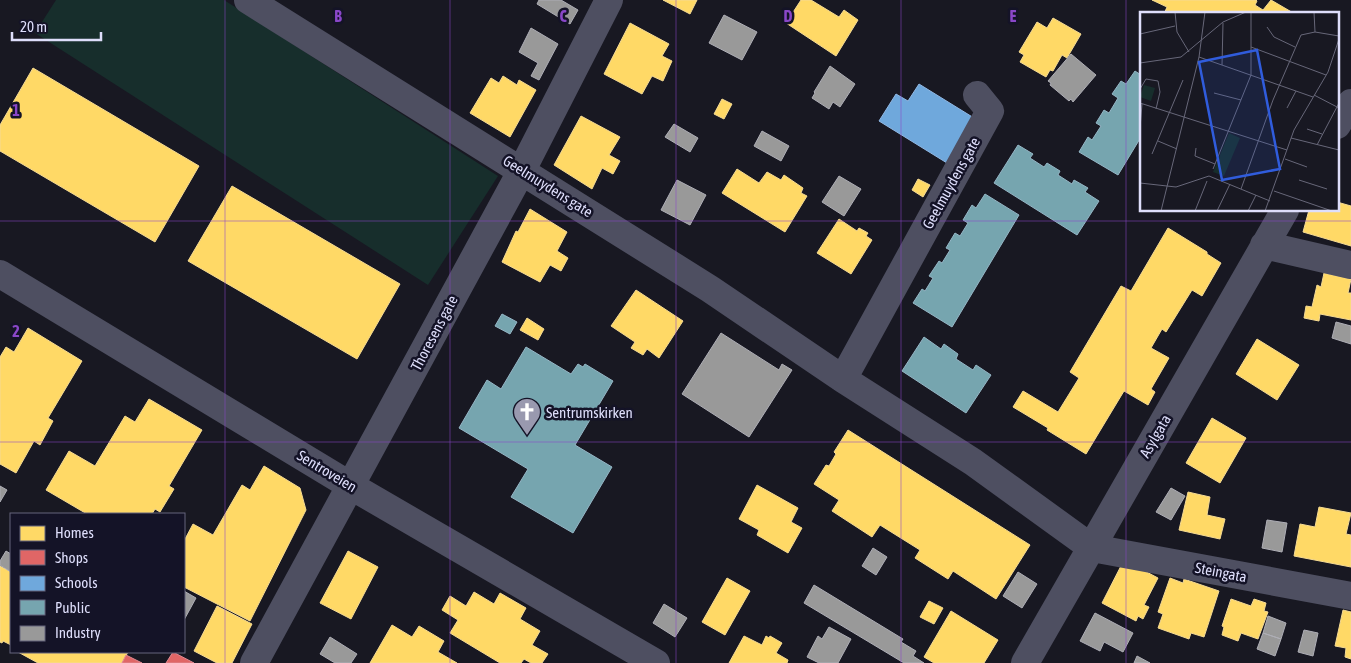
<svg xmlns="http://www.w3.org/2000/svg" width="1351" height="663" font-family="'Asap Condensed',sans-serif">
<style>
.green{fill:#172e2c}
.homes{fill:#ffd966;stroke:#f5da93}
.shops{fill:#e06666;stroke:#df8a93}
.schools{fill:#6fa8dc;stroke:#90b8e5}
.public{fill:#76a5af;stroke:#95b6c6}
.industry{fill:#999;stroke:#aeaeb6}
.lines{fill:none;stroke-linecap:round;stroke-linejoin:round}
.minor{stroke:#4e4f61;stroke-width:28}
.grid{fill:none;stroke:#8a47c8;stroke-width:1;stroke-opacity:0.55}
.labels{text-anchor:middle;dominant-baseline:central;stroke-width:5;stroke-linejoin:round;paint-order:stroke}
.street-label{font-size:15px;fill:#dedefb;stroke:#141327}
.poi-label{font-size:15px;fill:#dedefb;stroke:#141327;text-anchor:start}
.inset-road{fill:none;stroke:#676779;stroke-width:1}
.view{fill:#305cdc;fill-opacity:0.15;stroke:#305cdc;stroke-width:2.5}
.inset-edge{fill:none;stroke:#dedefb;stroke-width:2.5}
.grid-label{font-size:16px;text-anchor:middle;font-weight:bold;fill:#8a47c8;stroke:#141327;stroke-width:5;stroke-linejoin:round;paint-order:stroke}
</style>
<rect width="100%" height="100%" fill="#181822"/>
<path class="green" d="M56 0H224L498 176 428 285 35 33Z"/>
<path class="homes" d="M663 0H697L690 14Z
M801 0H811L839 17 844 10 858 20 836 56 786 23Z
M1152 0H1256L1257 1 1255 5 1263 10 1271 0 1295 14H1164L1167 7Z
M1053 18 1081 34 1067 58 1062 55 1053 71 1050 70 1046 77 1020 62 1024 55 1019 52 1037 22 1047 28Z
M630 23 669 44 662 56 672 61 663 81 652 76 642 94 604 74Z
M33 68 199 166 155 242 0 151V125Z
M503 76 517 85 519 80 536 90 510 137 470 113 491 78 499 83Z
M722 99 732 104 724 119 714 114Z
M581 116 620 137 609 155 620 161 613 174 602 168 592 189 554 165Z
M737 169 759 183 767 172 781 180 784 175 803 188 801 193 807 196 785 232 722 193Z
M918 179 930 185 923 197 912 190Z
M232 186 400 284 357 359 188 261Z
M1337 202 1351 206V246L1303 232 1309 210H1337Z
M530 209 567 232 557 251 568 258 561 271 550 265 540 282 502 262 516 231 518 232Z
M839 219 857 231 859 228 868 233 866 236 872 240 851 274 817 253Z
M1168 228 1207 252V254L1221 263 1202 296 1192 290 1166 332 1162 329 1151 348 1169 358 1151 389 1155 392 1148 405 1124 391 1086 454 1047 430 1048 428 1013 407 1023 391 1058 412 1079 378 1070 372 1121 286 1131 291Z
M1324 273 1351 279 1348 293H1351V320L1320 314 1319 321 1304 318 1306 306 1312 307 1317 285 1321 287Z
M636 290 683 321 659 358 647 349 643 355 631 348 635 342 611 326Z
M527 318 544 329 538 340 520 330Z
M28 328 82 361 48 418 53 421 40 445 34 441 16 473 0 464V357L6 347 14 352Z
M1257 339 1299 365 1277 400 1236 374Z
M149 399 202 430 169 486 174 489 160 512 155 509 152 514H87L46 490 69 451 95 466 125 416 135 422Z
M1212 418 1246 438 1220 483 1186 463Z
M848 430 1030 545 996 599 953 571 948 579 915 558 920 550 880 525 872 537 832 511 839 500 814 484 826 465 829 466 836 454 834 452Z
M264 466 300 488 306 510 250 621 184 587V541L193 524 213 535 242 485 250 490Z
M757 485 798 508 791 522 802 528 788 553 757 535 759 530 739 519Z
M1188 492 1210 497 1207 515 1225 519 1220 539 1179 530Z
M1319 507 1351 513 1346 534 1351 535V567L1294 556 1300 524 1315 527Z
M348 551 378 567 351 619 320 603Z
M1124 560 1158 578 1144 605 1149 607 1143 619 1138 616 1136 621 1102 603Z
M0 566 11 572V645L3 641 2 643 0 642Z
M727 578 750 591 725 635 702 622Z
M1170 578 1183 583 1184 579 1219 591 1204 637 1191 633 1189 639 1158 628 1163 614 1158 612Z
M474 592 494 604 500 593 526 608 520 619 540 631 532 645 548 654 542 663H531L524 659 521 663H500L450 633 458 620 442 610 450 596 466 606Z
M1231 599 1251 606 1254 599 1266 603 1264 611 1268 612 1258 639 1241 633 1238 641 1222 635 1224 627 1222 626Z
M929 601 943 608 934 624 920 617Z
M217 606 252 624 232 663H217L194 651Z
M1343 610 1351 612V659L1345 657 1346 648 1335 646Z
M951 611 998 640 984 663H934L924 657Z
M392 625 412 637 419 626 444 641 438 652 457 663H370Z
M744 636 762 645 766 636 769 638 770 636 782 643 776 653 788 660 787 663H729Z
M18 652H128L122 663H38Z"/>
<path class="shops" d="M173 652 194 663H166Z
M126 655 142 663H122Z"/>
<path class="schools" d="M919 84 974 118 947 163 879 121 896 94 908 101Z"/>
<path class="public" d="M1135 71 1141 75V137L1118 175 1079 152 1088 137 1092 140 1101 126 1096 123 1104 110 1109 113 1118 98 1112 94 1121 81 1126 84Z
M1018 145 1033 154 1030 158 1044 167 1047 163 1060 171 1058 175 1072 184 1074 180 1088 188 1085 192 1099 201 1077 235 994 183Z
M985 194 1019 215 952 327 913 303 922 289 925 291 933 278 929 276 939 261 942 263 950 250 946 248 955 233 960 236 968 223 963 220 972 205 976 208Z
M502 314 517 322 510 334 495 326Z
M924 337 941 349 944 344 958 354 956 359 973 370 976 365 991 375 966 413 902 371Z
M526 347 571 374 578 364 583 367 585 364 613 381 575 445 612 467 573 533 511 497 528 469 459 428 487 380 501 389Z"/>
<path class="industry" d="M539 0H561L578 10 570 24 537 4Z
M724 15 757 32 742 60 709 43Z
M531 28 558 44 539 80 531 76 538 63 519 52Z
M1071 54 1096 75 1073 102 1071 99 1069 101 1050 85 1051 83 1048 81Z
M830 66 855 84 840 107 833 102 829 109 812 98 815 93 814 92Z
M674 124 698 138 690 152 665 137Z
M762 131 789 146 781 161 754 146Z
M839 176 861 189 844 216 822 202Z
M677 180 706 195 690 225 661 210Z
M1336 322 1351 326V344L1332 338Z
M721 333 779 370 782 364 792 370 749 437 682 394Z
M0 486 7 490 0 502Z
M1171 488 1185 496 1171 520 1156 512Z
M1267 520 1287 523 1282 552 1262 548Z
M873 548 887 557 876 575 862 566Z
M6 551 11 554V572L0 565V561Z
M1018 572 1037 584 1022 608 1003 596Z
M814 585 903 639 901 642 916 651 913 656 924 663H904L804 603Z
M184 591 196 598 184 620Z
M664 604 687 618 675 637 653 623Z
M1095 613 1133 633 1123 652 1104 642 1100 651 1080 641Z
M1268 616 1286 623 1281 639 1263 633Z
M829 627 851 639 838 663H819L807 657 818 636 822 639Z
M1304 630 1318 633 1313 656 1298 652Z
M1263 633 1281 639 1275 656 1257 649Z
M330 637 357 654 351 663H335L320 654Z
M1137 656 1150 663H1134Z"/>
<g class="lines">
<path class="minor" d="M248 0 710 289 843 379 973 462 1092 548 1351 596
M1337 125 1351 103
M1264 245 1351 265
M0 274 351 486 656 663
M843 379 990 111 977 95
M254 663 522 170 609 0
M1025 663 1285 210"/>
</g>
<path class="grid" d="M225 0V663M450 0V663M676 0V663M901 0V663M1126 0V663M0 221H1351M0 442H1351"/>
<defs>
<symbol id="church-pin" viewBox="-11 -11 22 30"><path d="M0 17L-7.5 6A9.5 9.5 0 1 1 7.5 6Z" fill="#9999af" stroke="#141327"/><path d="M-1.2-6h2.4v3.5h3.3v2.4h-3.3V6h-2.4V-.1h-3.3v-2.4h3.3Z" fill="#fff"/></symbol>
</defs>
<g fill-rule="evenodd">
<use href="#church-pin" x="511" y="396" width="32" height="43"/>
</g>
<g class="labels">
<g class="street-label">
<text transform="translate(951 183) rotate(-61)">Geelmuydens gate</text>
<text transform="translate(548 186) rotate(32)">Geelmuydens gate</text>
<text transform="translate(434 333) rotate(-62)">Thoresens gate</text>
<text transform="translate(1155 436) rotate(-60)">Asylgata</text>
<text transform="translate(327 471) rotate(31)">Sentroveien</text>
<text transform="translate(1221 572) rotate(11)">Steingata</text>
</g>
<g class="poi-label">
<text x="546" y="412">Sentrumskirken</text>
</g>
</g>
<g transform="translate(1140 12)">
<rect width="199" height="199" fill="#181822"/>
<path d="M4 73 15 76 11 89 0 85ZM89 121 100 126 84 164 73 160Z" fill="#172e2c"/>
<path class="inset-road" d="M35 0 37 20 49 40M174 0 175 20M127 15 134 25 155 35M0 22 35 14M111 35 186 63M59 45 173 85M0 51 41 45 83 10 106 0M82 53 83 11M0 77 6 67 18 69 20 80 16 97M74 81 101 88M174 83 199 96M0 91 147 138M147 96 156 79M0 116 2 92M167 117 182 122M151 126 199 138M18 129 37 137M177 133 199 91M56 136 55 144 75 152M12 142 43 68M145 147 167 155M73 157 111 63V0M159 168 187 177M0 171 36 175 69 164 130 189M101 177 133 88 161 23 175 20 199 24M134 179 192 199M21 199 59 45 65 0M55 199 67 169M77 199 90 172M108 199 116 183M125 199 154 118 188 60 199 27"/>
<path class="view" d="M117 38 140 157 82 168 59 50Z"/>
<rect width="199" height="199" class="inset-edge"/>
</g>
<g class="grid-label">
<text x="338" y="22">B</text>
<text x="563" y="22">C</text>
<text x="788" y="22">D</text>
<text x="1013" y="22">E</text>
<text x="16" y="116">1</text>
<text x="16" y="337">2</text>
</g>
<rect x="10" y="513" width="175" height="140" fill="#141327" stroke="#65647c"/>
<rect x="20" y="526" width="25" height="15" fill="#ffd966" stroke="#65647c"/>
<text x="55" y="538" font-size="15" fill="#dedefb">Homes</text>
<rect x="20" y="550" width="25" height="15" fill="#e06666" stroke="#65647c"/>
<text x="55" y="563" font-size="15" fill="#dedefb">Shops</text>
<rect x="20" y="576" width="25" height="15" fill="#6fa8dc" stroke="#65647c"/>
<text x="55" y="588" font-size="15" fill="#dedefb">Schools</text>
<rect x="20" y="600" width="25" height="15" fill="#76a5af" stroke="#65647c"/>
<text x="55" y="613" font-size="15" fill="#dedefb">Public</text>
<rect x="20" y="626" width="25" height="15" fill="#999999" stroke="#65647c"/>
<text x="55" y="638" font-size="15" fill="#dedefb">Industry</text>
<path d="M12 32v8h89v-8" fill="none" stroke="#dedefb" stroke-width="2.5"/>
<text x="20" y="32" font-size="15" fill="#dedefb" stroke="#141327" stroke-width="4" paint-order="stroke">20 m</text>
</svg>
